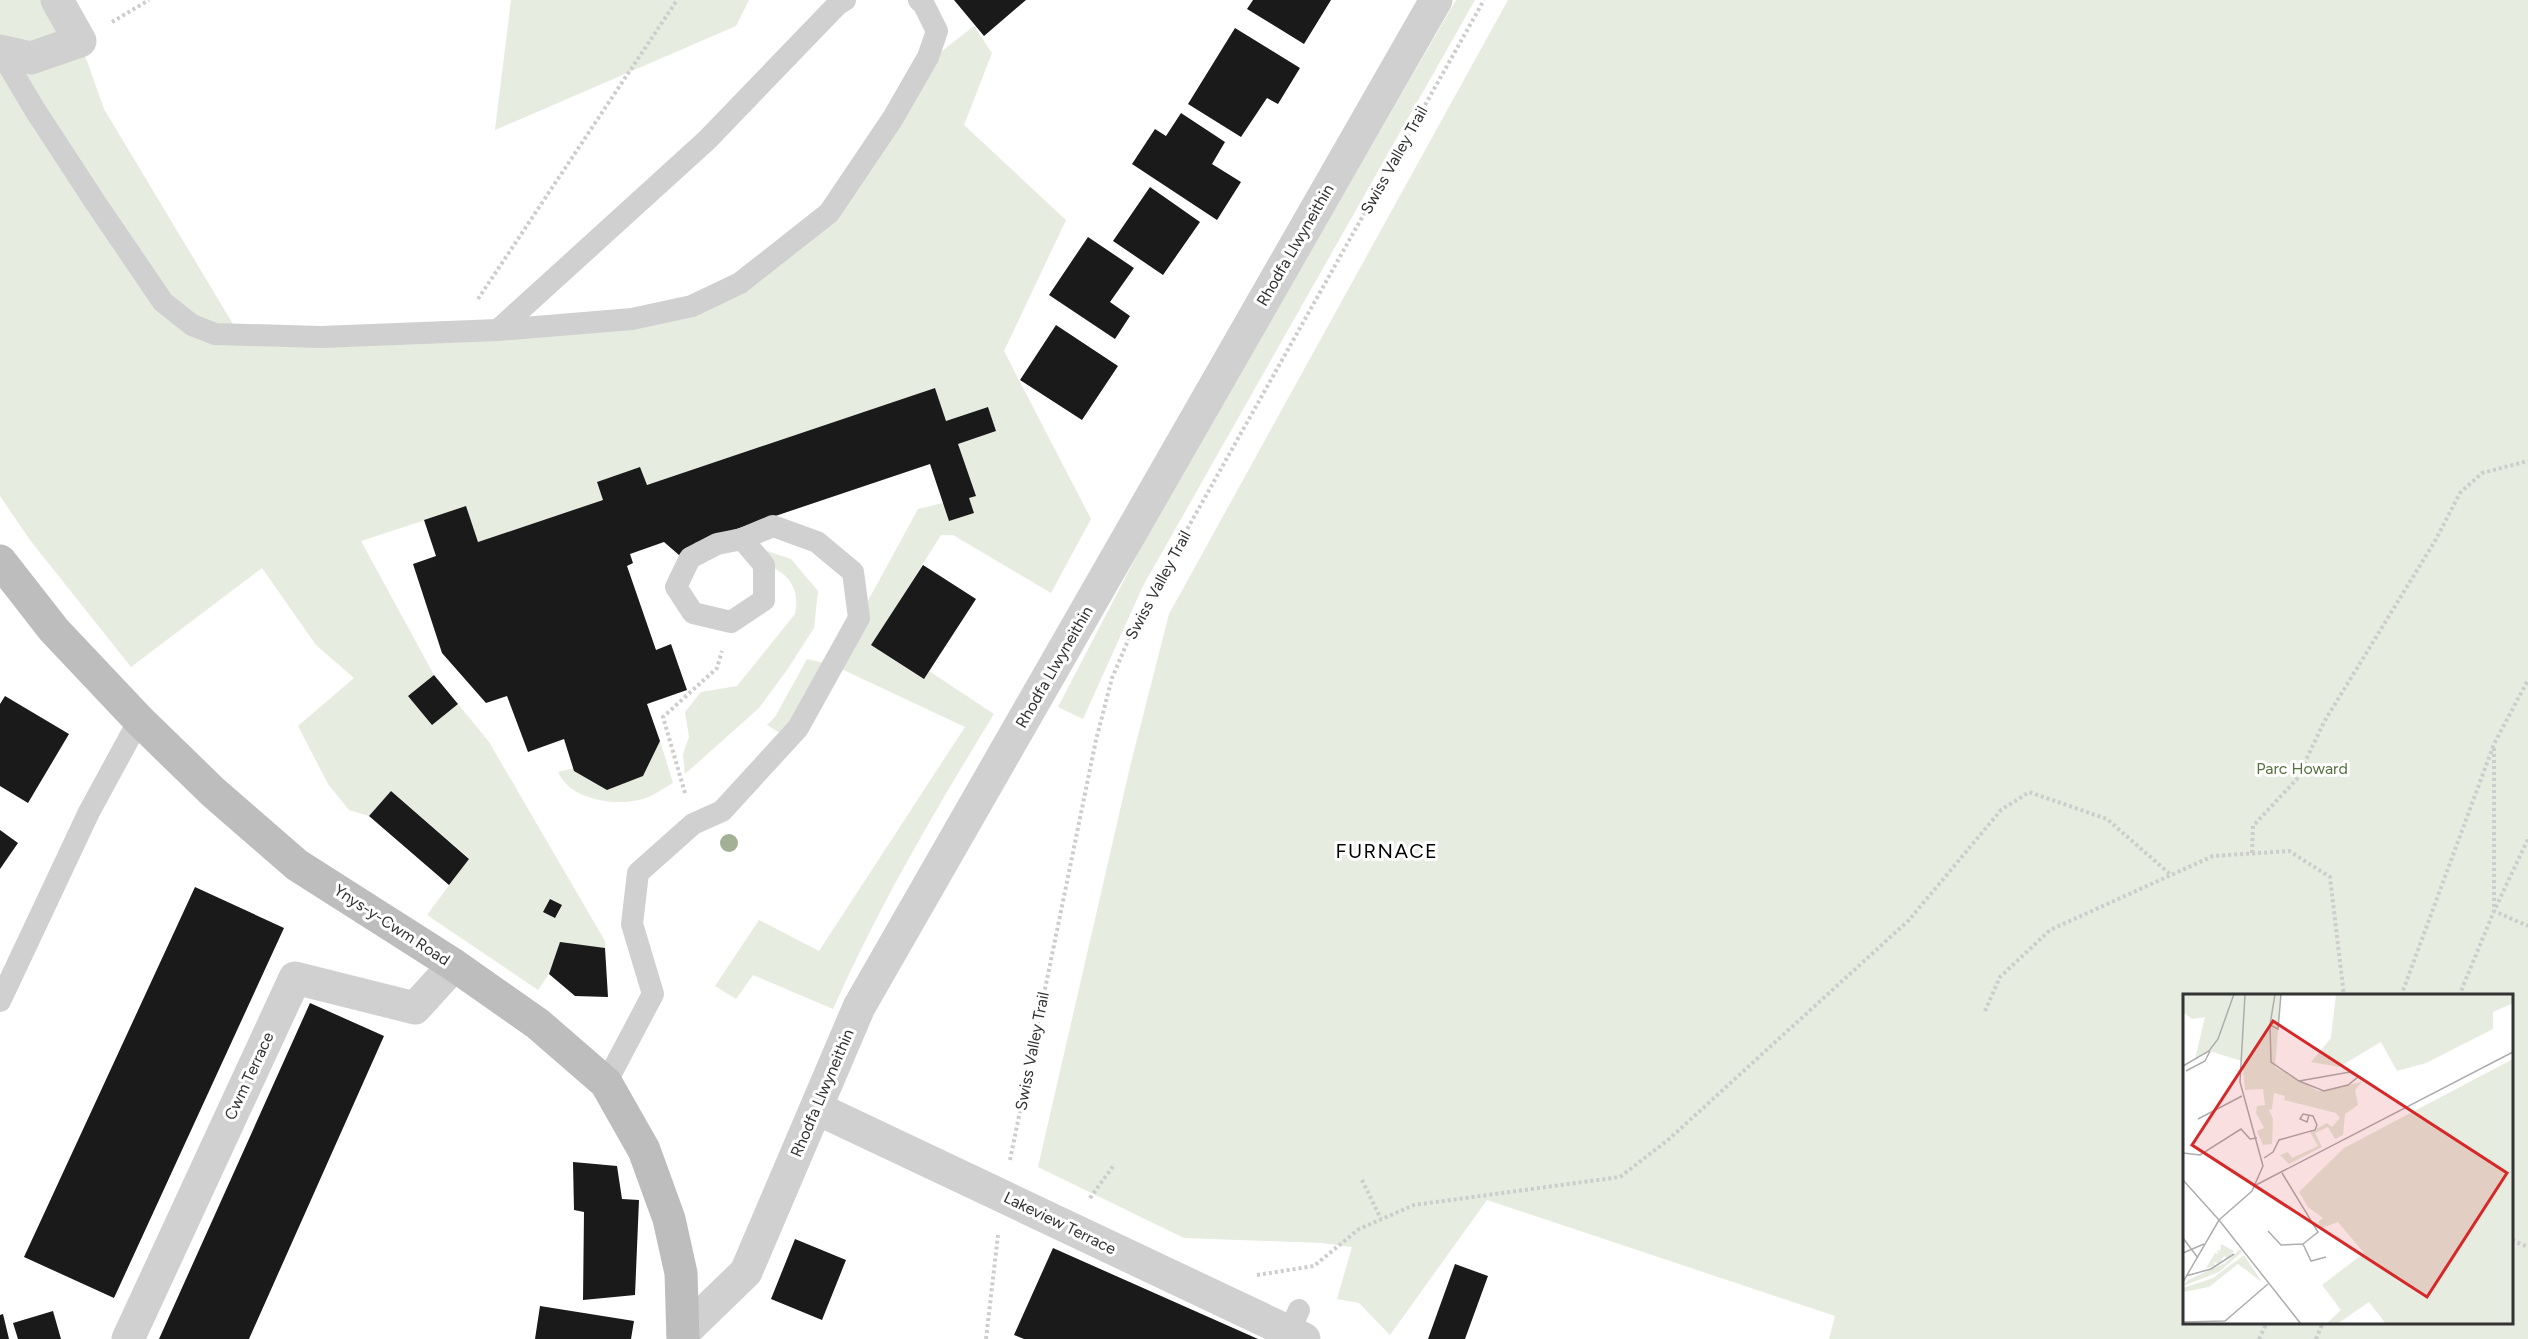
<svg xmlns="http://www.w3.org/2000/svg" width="2528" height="1339" font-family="Figtree,sans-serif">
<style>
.green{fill:#e6ecdf;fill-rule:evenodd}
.building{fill:#1a1a1a}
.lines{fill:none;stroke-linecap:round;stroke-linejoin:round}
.path{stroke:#cdcdcd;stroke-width:4;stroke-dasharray:3 3;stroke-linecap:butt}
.lane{stroke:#d0d0d0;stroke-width:22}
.street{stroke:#d0d0d0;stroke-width:33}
.secondary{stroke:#bdbdbd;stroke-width:33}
.tree{fill:#a2b095}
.labels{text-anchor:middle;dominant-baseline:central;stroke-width:6;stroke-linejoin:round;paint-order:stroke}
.street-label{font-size:16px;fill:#333;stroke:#fff}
.park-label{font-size:16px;fill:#56703f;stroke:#fff}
.quarter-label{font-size:20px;letter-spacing:1.5px;fill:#000;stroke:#fff}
.inset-road{fill:none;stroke:#adadad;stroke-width:1.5}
.view{fill:#d62828;fill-opacity:0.15;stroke:#d62828;stroke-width:3}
.inset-edge{fill:none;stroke:#333;stroke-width:3}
</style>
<rect width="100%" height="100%" fill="#fff"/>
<path class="green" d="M0 0H57L80 41 104 109 245 344 693 309 833 215 932 59 974 26 992 53 964 125 1066 220 1004 351 1091 519 1051 593 953 535H941L872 645 929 671 994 714C935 810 879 906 833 1009L753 975 736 999 715 986 759 920 819 951 965 727 833 665 788 738 767 725 775 717 807 659 833 665 918 509 975 495 958 444 996 431 988 407 946 421 935 388 647 485 640 467 597 482 603 500 478 542 465 507 361 541 434 675 408 696 458 704 489 742 605 941V948L560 943 549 974 538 990 427 915 469 858 391 791 369 816 349 810 328 784 298 726 354 678 316 645 262 568 131 667 30 540 0 496Z
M511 0H749L736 26 495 130Z
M1456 0H1475L1143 586 1083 719 1058 707 1160 511Z
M1508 0H2528V1339H1829L1835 1316 1487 1200 1390 1335 1359 1303 1337 1299 1352 1247 1322 1243 1184 1238 1038 1167 1130 767 1169 614ZM2184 996H2512V1322H2184Z
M758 548 791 559 818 591 814 628 787 670 759 708 685 774 683 754 689 737 685 712 701 692 737 686 795 614C802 580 780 570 753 557Z
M660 741 673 783C664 788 653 796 643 799 616 807 570 800 558 772L574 768 607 790 643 776Z"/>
<path class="building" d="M954 0H1026L984 36Z
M1253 0H1331L1304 44 1247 9Z
M1235 28 1300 68 1278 104 1267 98 1241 137 1188 104Z
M1181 113 1225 142 1212 164 1241 182 1217 220 1132 164 1155 129 1166 136Z
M1150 187 1200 222 1163 275 1113 241Z
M1088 237 1134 268 1110 302 1130 316 1115 339 1049 295Z
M1056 325 1118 366 1082 420 1020 380Z
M935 388 946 421 988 407 996 431 958 444 976 496 969 498 974 513 949 521 930 464 695 543 693 550 679 555 664 542 630 554 633 563 627 566 656 650 671 644 687 690 647 704 660 741 643 776 607 790 574 771 564 739 528 752 507 696 486 703 442 653 413 564 436 556 424 520 466 506 478 542 603 500 597 482 640 467 647 485Z
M923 565 976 599 924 679 871 645Z
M434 675 458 704 432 725 408 696Z
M5 696 69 734 28 803 0 786V704Z
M391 791 469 859 449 885 369 816Z
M0 830 18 843 0 869Z
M195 887 284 928 114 1298 24 1257Z
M550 899 562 905 555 918 543 912Z
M560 942 605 948 608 997 575 996 549 974Z
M310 1003 384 1036 249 1339H159Z
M573 1162 617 1166 622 1199 639 1200 635 1295 583 1300 584 1212 574 1210Z
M795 1239 846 1260 822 1320 771 1299Z
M1053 1248 1258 1339H1024L1014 1335Z
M1455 1264 1488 1276 1465 1339H1428Z
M540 1306 634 1321 631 1339H535Z
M53 1311 61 1339H18L13 1323Z
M3 1314 9 1339H0V1315Z"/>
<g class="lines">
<path class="path" d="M112 22 149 0
M478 299 677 0
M2494 748V911L2528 926
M685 793 663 717 717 668 722 651
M2252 853 2253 826 2297 779 2324 722 2435 541 2460 493 2482 473 2528 461
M2401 996 2494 744 2528 680
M2459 996 2494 911 2528 839
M1985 1011 2000 977 2050 930 2213 856 2289 851 2330 877 2344 996
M1010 1160 1096 740 1112 678 1139 615 1484 0
M1362 1180 1381 1219
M1090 1198 1114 1165
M2512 1240 2528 1247
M1257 1275 1314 1266 1359 1229 1414 1205 1620 1177 1668 1140 1909 920 2001 810 2029 792 2107 819 2171 875
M986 1339 998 1235
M2259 1339 2267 1322
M2316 1339 2323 1322"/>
<path class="lane" d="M0 51 35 110 95 202 163 302 192 325 215 334 321 337 498 330 632 319 692 306 740 283 829 213 893 118 928 57 937 31 924 5 919 0
M498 330 707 140 837 5 845 0
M0 1001 89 812 139 720
M606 1083 653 994 632 924 638 873 693 824 722 811 798 728 859 618 853 572 817 542 773 526 742 539 717 544 690 558 676 587 693 613 731 622 764 600V565L742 539
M1289 1332 1299 1310"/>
<path class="street" d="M0 51 31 58 80 41 57 0
M816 1108 1304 1339
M683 1333 746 1272 859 1007 1436 0
M128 1339 295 978 415 1008 454 965"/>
<path class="secondary" d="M0 561 54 630 139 720 213 792 297 865 454 965 538 1024 606 1083 644 1150 669 1219 681 1273 683 1339"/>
</g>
<circle class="tree" cx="729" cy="843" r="9"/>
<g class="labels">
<g class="street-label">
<text transform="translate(1394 160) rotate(-61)">Swiss Valley Trail</text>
<text transform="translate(1295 245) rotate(-60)">Rhodfa Llwyneithin</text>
<text transform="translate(1158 585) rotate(-62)">Swiss Valley Trail</text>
<text transform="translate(1054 667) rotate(-60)">Rhodfa Llwyneithin</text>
<text transform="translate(392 925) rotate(33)">Ynys-y-Cwm Road</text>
<text transform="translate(1032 1051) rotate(-79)">Swiss Valley Trail</text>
<text transform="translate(249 1076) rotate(-65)">Cwm Terrace</text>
<text transform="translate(822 1093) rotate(-67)">Rhodfa Llwyneithin</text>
<text transform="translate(1060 1223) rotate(26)">Lakeview Terrace</text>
</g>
<g class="park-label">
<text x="2302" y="768">Parc Howard</text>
</g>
<g class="quarter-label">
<text x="1387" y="851">FURNACE</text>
</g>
</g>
<g transform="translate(2183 994)">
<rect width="330" height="330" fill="#fff"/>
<path d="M0 0H98L92 73 135 97 179 88 172 96 175 111 162 120 160 141 152 145 145 133 132 139 139 153 106 170 97 161 105 158 109 164 135 152 127 138 144 129 149 133 157 124 153 119 101 106 102 102 91 99 89 115 86 116 90 125 89 150 80 151 74 137 81 134 73 119 74 112 82 111 80 95 62 96 59 67 26 57 12 65 22 23 9 25 0 18ZM153 0H330V9L310 18V35L243 69 214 77 198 48 156 73 128 68 148 44ZM330 65V330H203L186 308 154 330H143L158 316 139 291 181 259 155 228 138 234 135 228 140 224 125 213 116 198 161 154ZM38 250 51 257 45 264 41 262 36 270 31 268 32 272 23 274 32 259 35 260 34 256 37 257ZM57 255 59 258 36 278 0 292 5 286 42 269ZM61 261 79 288 55 270 26 293 0 298V294L30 284Z" fill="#e6ecdf"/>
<path class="inset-road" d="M92 0 87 31 95 35 98 0M87 31 88 68 116 87 141 97 165 91 175 83 167 78 116 87M0 72 26 57 35 45 51 0M3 77 22 67 27 57M15 125 59 102M0 159 17 161 58 135 67 145 74 144M81 164 90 158 96 146 132 136 134 131 130 122 120 120 117 125 124 128 126 121M99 179 135 238 120 250M0 186 36 226M73 191 330 58M36 226 118 330M85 237 98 251 120 250M0 244 15 264M120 250 128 267 143 263M0 259 21 250M3 282 28 275 51 260M0 288 36 226 69 197 80 172 57 88 62 0M0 328 42 327 85 290"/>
<path class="view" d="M90 27 324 179 244 303 9 151Z"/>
<rect width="330" height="330" class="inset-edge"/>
</g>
</svg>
